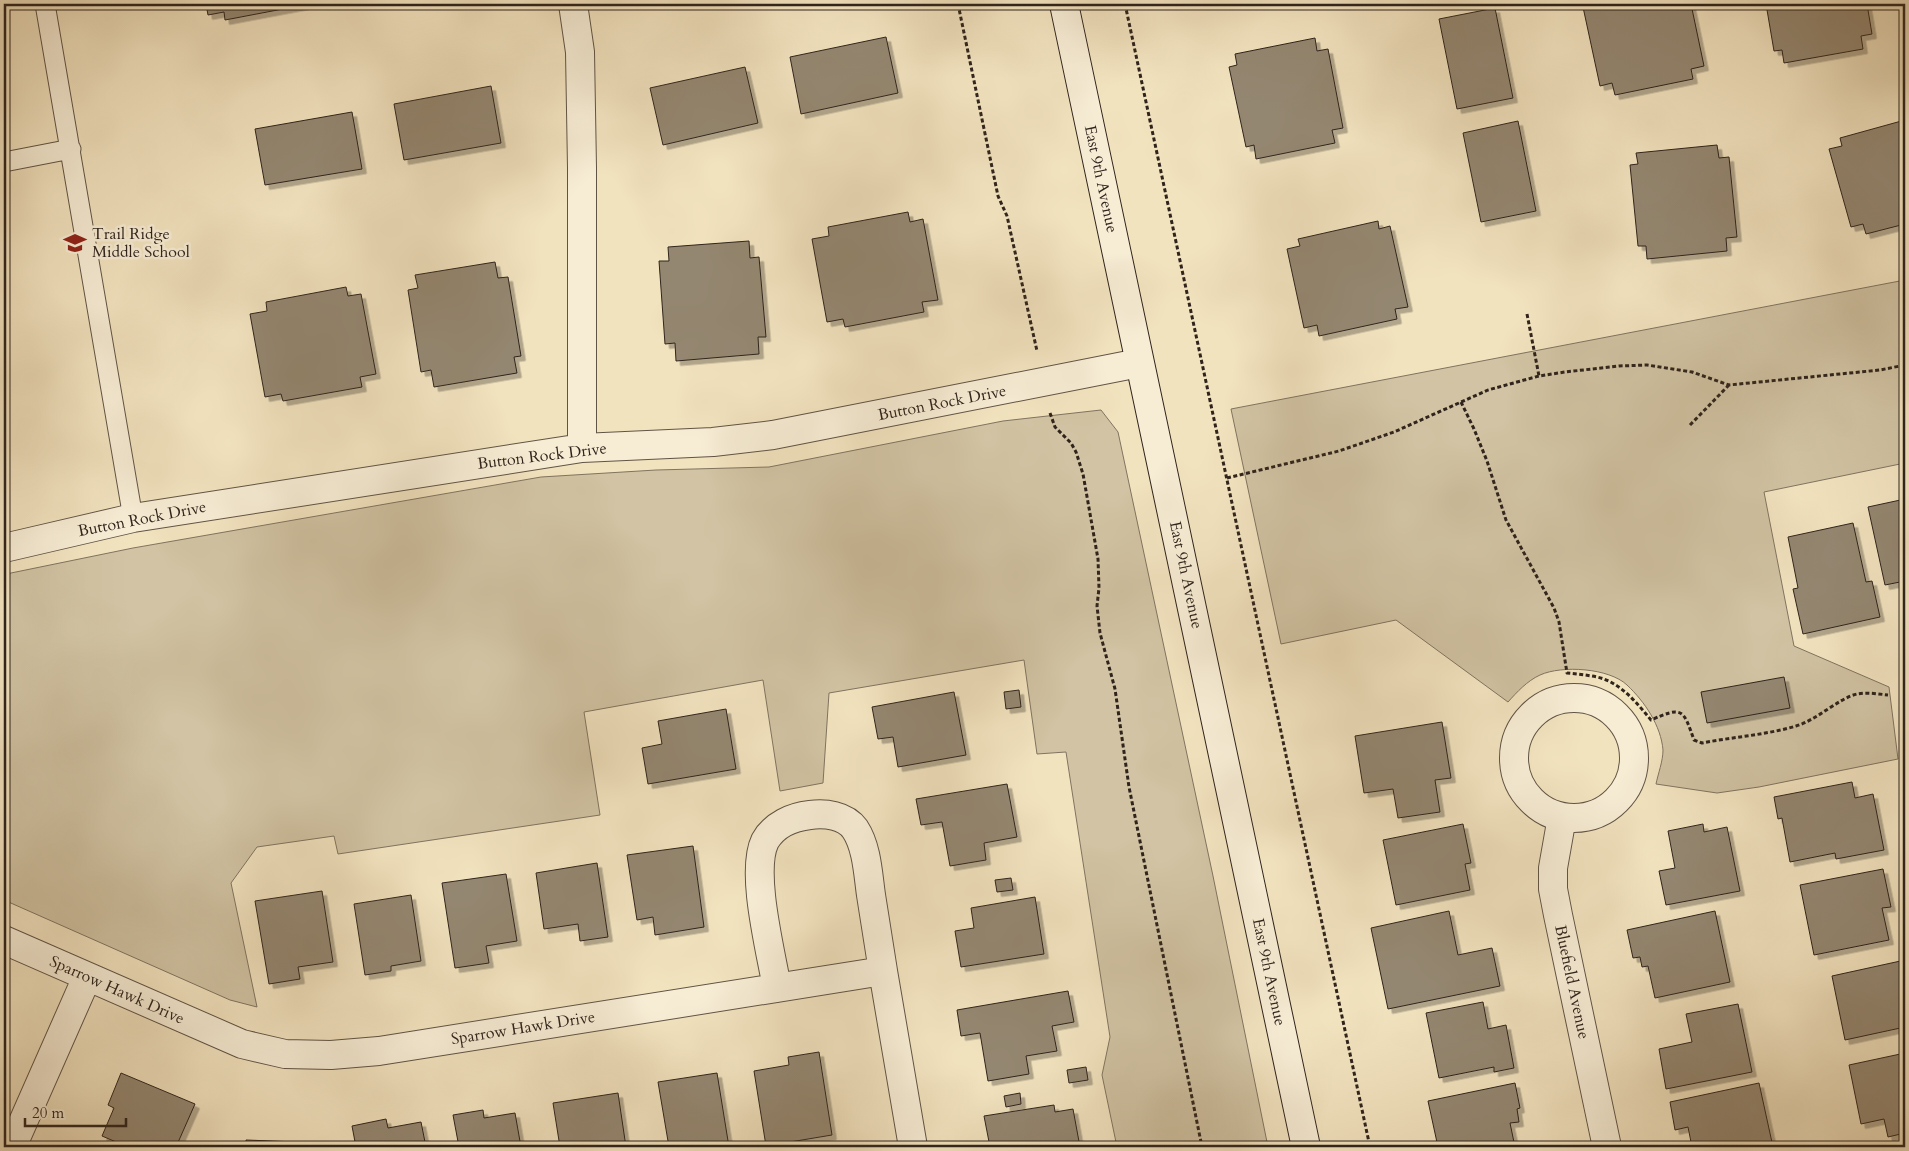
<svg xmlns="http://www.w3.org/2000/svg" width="1909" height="1151" font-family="Cardo,serif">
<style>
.green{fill:#d1c3a3;stroke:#807460}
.building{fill:#948771;stroke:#2f241c;filter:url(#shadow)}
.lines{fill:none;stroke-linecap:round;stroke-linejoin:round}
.service-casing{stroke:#605445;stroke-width:21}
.minor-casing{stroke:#605445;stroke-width:30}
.secondary-casing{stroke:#2f241c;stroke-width:30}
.path{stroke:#2f241c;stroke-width:3;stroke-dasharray:4 2.5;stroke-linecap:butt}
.service{stroke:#f7edd5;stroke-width:19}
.minor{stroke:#f7edd5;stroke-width:28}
.secondary{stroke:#f7edd5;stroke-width:28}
.labels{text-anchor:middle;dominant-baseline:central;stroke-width:5;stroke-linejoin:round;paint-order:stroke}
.street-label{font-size:16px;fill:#2f241c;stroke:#f7edd5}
.poi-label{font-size:16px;fill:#2f241c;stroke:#f7edd5;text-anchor:start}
</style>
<defs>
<filter id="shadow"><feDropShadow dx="4.5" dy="4.5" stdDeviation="0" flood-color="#0004"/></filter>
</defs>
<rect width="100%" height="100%" fill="#f2e3bf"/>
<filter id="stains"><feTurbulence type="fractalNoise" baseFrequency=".004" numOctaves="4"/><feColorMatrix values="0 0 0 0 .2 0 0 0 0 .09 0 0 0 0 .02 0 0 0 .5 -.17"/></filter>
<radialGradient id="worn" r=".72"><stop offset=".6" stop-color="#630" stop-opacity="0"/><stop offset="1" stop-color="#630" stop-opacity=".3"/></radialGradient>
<path class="green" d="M1905 280V463L1764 492 1794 646 1889 687 1898 759 1759 787 1717 793 1656 784C1658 774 1663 761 1663 750 1661 726 1645 702 1627 685 1609 668 1562 665 1540 675 1527 681 1517 692 1508 702L1396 620 1281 644 1231 409Z
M1101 410 1118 432 1213 876 1268 1147H1117L1102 1075 1110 1037 1066 752 1037 754 1024 660 829 693 823 783 780 791 763 680 584 712 600 815 338 854 334 836 257 847 231 883 257 1007 230 1000 4 900V576L11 573 133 548 541 477 656 470 769 467 1003 421Z"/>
<path class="building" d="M206 4H304V5L225 20 224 12 208 15Z
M1597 4H1691L1704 66 1691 69 1693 79 1615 95 1612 83 1600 86 1583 7Z
M1766 4H1867L1872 34 1861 36 1863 49 1784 63 1782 50 1774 51Z
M1495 8 1513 98 1457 109 1439 19Z
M886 37 898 93 801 114 790 57Z
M1315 38 1317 51 1328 49 1343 128 1332 130 1335 143 1256 159 1254 145 1246 147 1229 67 1237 65 1235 54Z
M745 67 758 123 663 145 650 88Z
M491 86 501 143 404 160 394 104Z
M352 112 362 169 265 185 255 129Z
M1905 120V224L1866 234 1863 224 1851 227 1829 149 1842 146 1840 138Z
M1518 121 1536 211 1481 222 1463 133Z
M1717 145 1719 158 1729 157 1737 237 1726 238 1727 251 1647 259 1646 246H1638L1630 165 1638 164 1636 153Z
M908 212 910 222 923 219 938 300 922 302 924 312 845 327 843 319 827 322 812 239 829 236 828 227Z
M1378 221 1379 229 1390 226 1408 307 1395 309 1397 319 1319 336 1317 325 1304 328 1287 249 1300 246 1298 239Z
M749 241 750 258 759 257 766 337H758L759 354 676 361 675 343 665 344 659 261H669L668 247Z
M495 262 498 278 508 277 521 356 514 357 517 373 434 387 431 370 421 372 408 290 418 288 415 275Z
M346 287 348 296 361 294 376 374 360 377 362 387 283 401 281 394 265 397 250 314 267 311 266 302Z
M1905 499V581L1885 585 1868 507Z
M1853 523 1866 582 1872 581 1880 617 1803 634 1793 589 1798 588 1788 537Z
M1784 677 1790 708 1707 723 1701 692Z
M1019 690 1021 707 1006 709 1004 692Z
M954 692 966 755 898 767 893 737 878 739 872 707Z
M726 709 736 769 648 784 642 748 662 744 658 721Z
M1442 722 1451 778 1435 780 1440 812 1398 818 1393 789 1364 793 1355 736Z
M1852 782 1855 798 1873 794 1884 850 1836 859 1835 853 1790 862 1782 818 1778 819 1774 797Z
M1007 784 1017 837 984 843 986 860 950 866 942 822 921 825 916 799Z
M1463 824 1471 863 1465 864 1470 890 1396 905 1383 840Z
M1703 824 1704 832 1727 827 1740 891 1666 905 1659 871 1675 868 1668 831Z
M693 846 704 927 655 935 653 917 637 920 627 855Z
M597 863 608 937 580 941 578 924 544 929 536 873Z
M1883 869 1891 907 1882 908 1889 940 1814 955 1800 885Z
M506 874 517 941 486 946 489 963 455 968 442 883Z
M1011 878 1013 890 997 892 995 880Z
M322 891 333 962 298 967 300 979 269 984 255 901Z
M411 895 421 961 391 966V971L365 975 354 904Z
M1035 897 1044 954 961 967 955 931 974 928 971 908Z
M1449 911 1458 955 1492 948 1500 986 1388 1009 1371 928Z
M1715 911 1730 982 1655 998 1648 966 1642 967 1640 957 1633 958 1627 930Z
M1905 960V1027L1845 1040 1832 976Z
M1068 991 1074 1022 1052 1026 1057 1051 1026 1056 1029 1074 988 1081 980 1033 961 1036 957 1010Z
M1483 1002 1488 1029 1506 1025 1514 1068 1494 1072V1067L1439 1078 1426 1013Z
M1738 1004 1752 1072 1666 1089 1659 1049 1692 1042 1686 1014Z
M819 1052 832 1135 766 1146 754 1071 789 1065 788 1057Z
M1905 1053V1133L1888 1137 1884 1119 1861 1124 1849 1065Z
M1086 1067 1088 1080 1069 1083 1067 1070Z
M121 1073 195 1104 176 1147H128L102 1136 114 1108 108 1105Z
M717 1073 729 1147H669L658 1082Z
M1515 1083 1520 1108 1517 1109 1519 1122 1510 1123 1515 1147H1438L1428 1101Z
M1759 1083 1773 1147H1692L1688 1127 1675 1130 1670 1102Z
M618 1093 626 1147H560L553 1103Z
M1020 1093 1021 1104 1006 1107 1004 1096Z
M1054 1105 1055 1112 1073 1109 1080 1147H990L984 1116Z
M483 1110 484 1118 515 1113 521 1147H459L453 1115Z
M386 1119 388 1128 421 1122 426 1147H356L352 1126Z
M246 1140 322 1143V1147H246Z"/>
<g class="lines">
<defs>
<path id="service" d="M45 4 133 518
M4 162 71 149"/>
<path id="minor" d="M573 4 580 52 582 168V448
M4 548 133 518 582 448 713 442 773 435 1139 363
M1514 758a60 60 0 1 1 120 0a60 60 0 1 1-120 0Z
M1562 817 1553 868V889L1558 915 1607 1147
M4 940 242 1044 285 1054 331 1055 379 1051 883 971 913 1147
M777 988C771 952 750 872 765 841 774 825 792 817 810 815 825 813 845 815 855 829 867 847 868 874 871 895 875 920 879 945 883 971
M12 1147 87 977"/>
<path id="secondary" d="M1064 4 1306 1147"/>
</defs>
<use href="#service" class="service-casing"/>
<use href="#minor" class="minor-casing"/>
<use href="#secondary" class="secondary-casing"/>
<path class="path" d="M958 4 998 196 1007 216 1037 351
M1125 4 1370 1147
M1527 314 1539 376
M1461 402 1474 429 1487 461 1506 520 1554 608 1559 622 1567 673C1577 674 1587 675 1597 677 1620 682 1637 703 1651 720 1683 706 1683 709 1694 740L1702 743C1733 737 1766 735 1796 726 1817 720 1839 698 1857 694 1867 692 1878 694 1888 695
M1050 413 1055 427 1071 443 1076 452 1083 474 1098 559 1099 588 1097 606 1100 633 1115 689 1129 787 1202 1147
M1690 425 1729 385
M1227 478 1339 451 1394 432 1488 390 1539 376 1565 372 1619 366 1647 365 1692 372 1729 385 1880 370 1905 365"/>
<use href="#service" class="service"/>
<use href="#minor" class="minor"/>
<use href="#secondary" class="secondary"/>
</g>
<defs>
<symbol id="school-bare" viewBox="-9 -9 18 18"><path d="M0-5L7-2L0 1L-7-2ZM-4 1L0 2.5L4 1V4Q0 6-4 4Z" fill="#8f2418" stroke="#f7edd5" stroke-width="2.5" paint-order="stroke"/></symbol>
</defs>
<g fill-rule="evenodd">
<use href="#school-bare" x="59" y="227" width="32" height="32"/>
</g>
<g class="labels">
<g class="street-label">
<text transform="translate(1101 179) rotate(78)">East 9th Avenue</text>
<text transform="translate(942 403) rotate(-11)">Button Rock Drive</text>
<text transform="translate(542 456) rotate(-7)">Button Rock Drive</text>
<text transform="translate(142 519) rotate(-11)">Button Rock Drive</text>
<text transform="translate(1186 575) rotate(78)">East 9th Avenue</text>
<text transform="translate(1269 972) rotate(78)">East 9th Avenue</text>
<text transform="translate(1572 982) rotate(78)">Bluefield Avenue</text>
<text transform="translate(117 990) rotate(24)">Sparrow Hawk Drive</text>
<text transform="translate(523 1028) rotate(-9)">Sparrow Hawk Drive</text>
</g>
<g class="poi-label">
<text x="92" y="234">Trail Ridge<tspan x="92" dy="18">Middle School</tspan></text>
</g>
</g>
<rect width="1909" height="1151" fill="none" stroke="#f2e3bf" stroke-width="20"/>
<rect x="5" y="5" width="1899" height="1141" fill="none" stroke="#2f241c" stroke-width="2.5"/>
<rect x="10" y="10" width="1889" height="1131" fill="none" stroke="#2f241c"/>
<path d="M25 1118v8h101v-8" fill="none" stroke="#2f241c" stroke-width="2.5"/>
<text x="32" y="1118" font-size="15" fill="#2f241c" stroke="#f7edd5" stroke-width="4" paint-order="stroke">20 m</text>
<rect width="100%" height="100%" filter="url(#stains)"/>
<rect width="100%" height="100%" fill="url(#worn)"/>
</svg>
